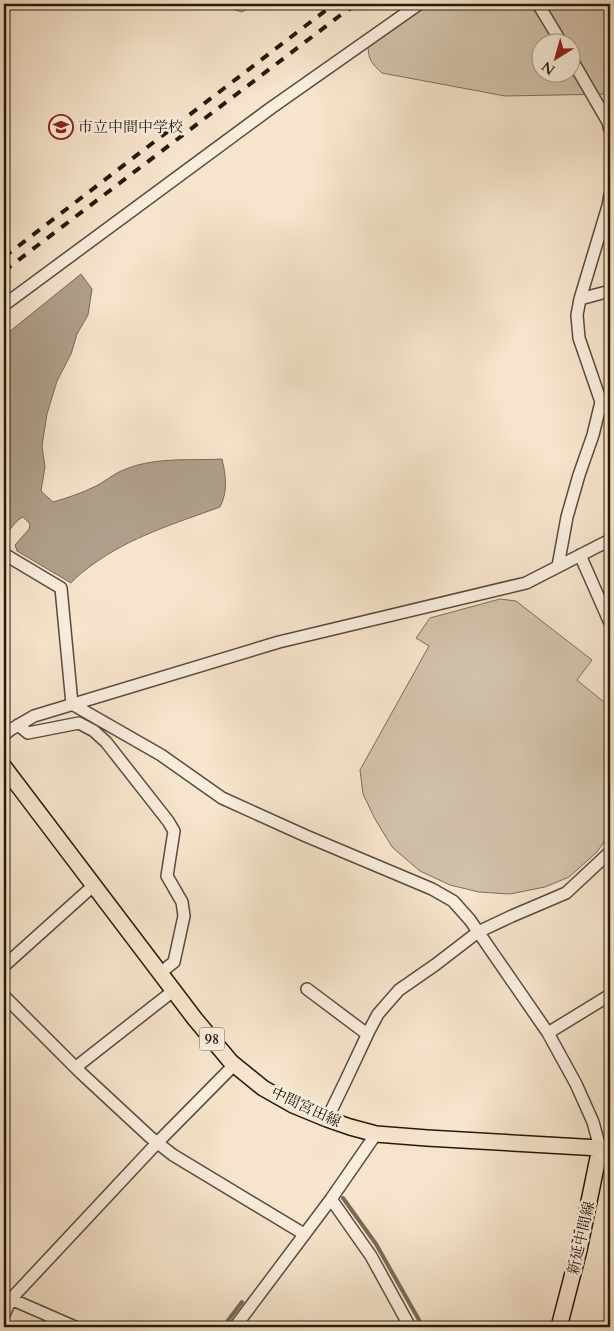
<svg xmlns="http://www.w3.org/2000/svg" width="614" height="1331" font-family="Cardo,'Noto Serif JP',serif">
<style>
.green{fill:#d2c2ab;stroke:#7c6e5a;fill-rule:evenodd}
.water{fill:#af9f8a;stroke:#786a56}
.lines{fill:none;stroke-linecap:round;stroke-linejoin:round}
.stream{stroke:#786a56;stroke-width:4}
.minor-casing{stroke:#594c3a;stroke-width:14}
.major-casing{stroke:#251a09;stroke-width:18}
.minor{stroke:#f9edde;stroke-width:11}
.major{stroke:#f6e4cc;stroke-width:15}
.rail{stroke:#251a09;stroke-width:4;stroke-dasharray:9 9;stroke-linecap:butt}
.labels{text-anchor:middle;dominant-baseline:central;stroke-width:5;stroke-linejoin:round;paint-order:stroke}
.shield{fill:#f9edde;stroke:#655949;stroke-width:1}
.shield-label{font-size:14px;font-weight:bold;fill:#251a09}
.poi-label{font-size:15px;fill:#251a09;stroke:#f9edde;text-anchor:start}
.street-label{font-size:15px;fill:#251a09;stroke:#f9edde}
</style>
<rect width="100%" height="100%" fill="#f6e4cc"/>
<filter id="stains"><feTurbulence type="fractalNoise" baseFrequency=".004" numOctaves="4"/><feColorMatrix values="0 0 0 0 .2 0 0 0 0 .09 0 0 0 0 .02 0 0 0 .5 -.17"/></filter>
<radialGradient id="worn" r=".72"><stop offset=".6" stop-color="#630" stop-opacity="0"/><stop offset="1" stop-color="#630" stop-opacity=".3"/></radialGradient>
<path class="green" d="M219 4H255L242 12 225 7Z
M429 4H610V94L505 96 382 73C371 63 368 59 368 44L401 14ZM542 42H572V72H542Z
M500 599 516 601 592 660 577 680 610 707V833L597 852 569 877 545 887 510 894 479 892 450 885 420 871 392 847 375 819 363 794 360 770 429 646 416 638 430 618Z"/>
<path class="water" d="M81 274 92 289 88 315 77 334 71 354 57 381 47 414 42 446 45 467 41 491 53 502C67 498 82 493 96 486 104 482 111 476 119 472 152 456 188 461 222 459 226 476 228 491 220 507 176 523 130 537 92 565 84 571 77 576 71 583L17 551 15 545 29 529 30 524 23 517 18 520 4 536V336Z"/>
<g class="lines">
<path class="stream" d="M343 1198 376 1244 423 1327
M223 1327 242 1302"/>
<defs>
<path id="minor" d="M538 4 561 42
M572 60 608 122 610 130
M580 299 610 291
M4 305 271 108 419 4
M4 554 61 588 72 704
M580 555 610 623
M558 566 567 517 579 475 593 435 601 402 579 338 577 315 580 299 608 206 610 195
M72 704 161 755 222 798 306 836 432 889 453 901 470 920 548 1033 576 1084 593 1122 600 1148
M18 725 28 733 79 723 94 731 106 742 168 821 174 831 167 876 182 902 184 916 174 962 160 973
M4 735 10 730 34 716 279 642 526 583 610 540
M4 966 93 886
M307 989 367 1034
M4 996 81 1073 150 1137 173 1155 304 1234
M548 1033 610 995
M76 1067 173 991
M327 1119 345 1082 369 1031 378 1014 399 990 435 965 478 932 512 916 566 893 610 852
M331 1199 371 1256 410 1327
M4 1296 75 1327
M4 1315 11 1299 157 1143 235 1064
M235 1327 331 1199 376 1134"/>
<path id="major" d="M4 767 195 1019 231 1062 263 1088 293 1105 327 1119 350 1127 376 1134 427 1138 600 1148 610 1146
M559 1327 579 1250 600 1148"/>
</defs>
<use href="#minor" class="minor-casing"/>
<use href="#major" class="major-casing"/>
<use href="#minor" class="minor"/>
<use href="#major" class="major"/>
<path class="rail" d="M4 257 334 4
M4 271 342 14 357 4"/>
</g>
<defs>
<symbol id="school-ring" viewBox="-11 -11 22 22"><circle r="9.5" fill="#f9edde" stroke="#8f2418" stroke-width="1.5"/><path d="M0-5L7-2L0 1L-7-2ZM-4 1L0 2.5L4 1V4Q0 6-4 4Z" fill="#8f2418"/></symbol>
</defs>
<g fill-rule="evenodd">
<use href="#school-ring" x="47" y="113" width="28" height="28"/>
</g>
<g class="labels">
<rect class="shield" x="199.5" y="1027.5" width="25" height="23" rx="4"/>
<g class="shield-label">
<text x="212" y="1039">98</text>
</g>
<g class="poi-label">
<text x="78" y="127">市立中間中学校</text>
</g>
<g class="street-label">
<text transform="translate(306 1107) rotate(25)">中間宮田線</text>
<text transform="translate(581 1238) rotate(-77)">新延中間線</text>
</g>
</g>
<rect width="614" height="1331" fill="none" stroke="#f6e4cc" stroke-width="20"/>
<rect x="5" y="5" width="604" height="1321" fill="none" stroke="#251a09" stroke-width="2.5"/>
<rect x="10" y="10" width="594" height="1311" fill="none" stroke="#251a09"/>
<g transform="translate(556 58) rotate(217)"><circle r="24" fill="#f9edde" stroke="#a49989"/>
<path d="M0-4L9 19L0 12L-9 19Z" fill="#8f2418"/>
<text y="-8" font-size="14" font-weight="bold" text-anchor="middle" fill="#251a09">N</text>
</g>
<rect width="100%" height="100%" filter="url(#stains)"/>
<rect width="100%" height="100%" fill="url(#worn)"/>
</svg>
